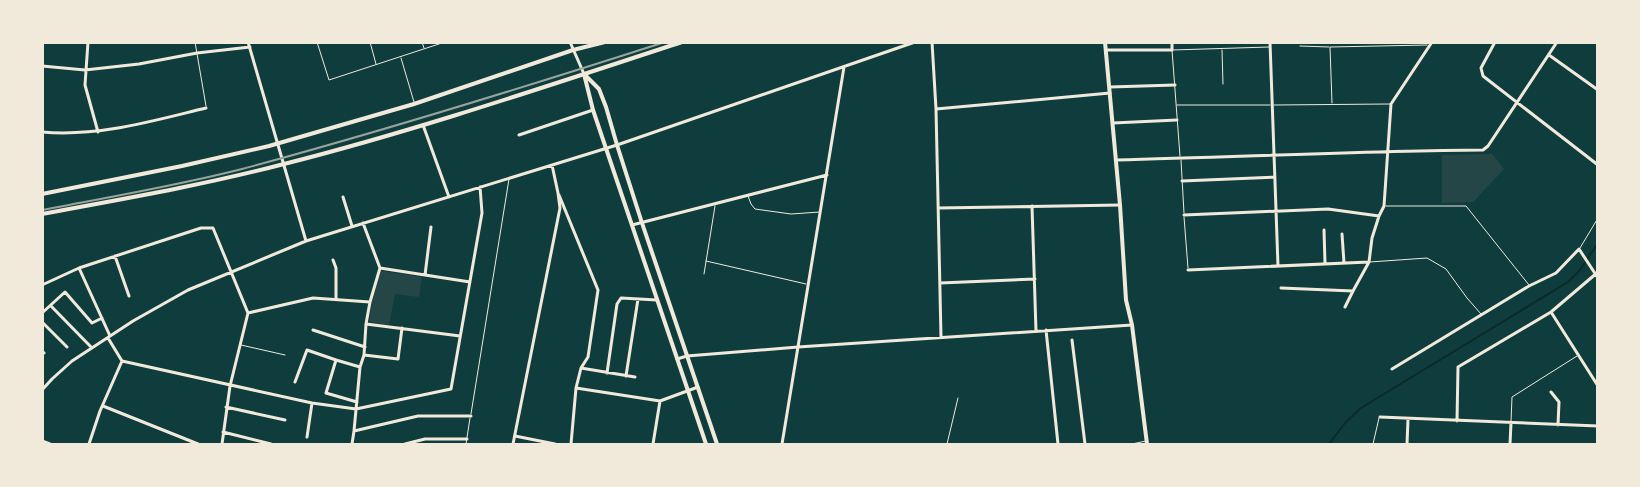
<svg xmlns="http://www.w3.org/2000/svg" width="1640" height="487" font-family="'IBM Plex Sans',sans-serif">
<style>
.green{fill:#244646}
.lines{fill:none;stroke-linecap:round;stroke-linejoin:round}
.stream{stroke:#0a2a2b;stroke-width:2}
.service{stroke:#f1e9da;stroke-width:1}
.minor{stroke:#f1e9da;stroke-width:3}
.tertiary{stroke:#f1e9da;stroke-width:4}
.secondary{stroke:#f1e9da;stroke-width:4}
.rail{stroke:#97a49c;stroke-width:2}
</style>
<rect width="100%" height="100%" fill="#0f3d3e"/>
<path class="green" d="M1492 154 1504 169 1473 202 1442 203V155Z
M381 271 422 277 419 297 395 294 389 325 369 322 372 302Z"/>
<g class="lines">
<path class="stream" d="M1329 444 1345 423 1361 408 1568 282 1580 270 1598 243"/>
<path class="service" d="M195 42 206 106
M317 42 329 80 445 42
M370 42 376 64
M422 42 424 48
M1300 46 1329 47
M1222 50 1223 84
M401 58 414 102
M1332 103 1330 47 1427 45
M1177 105H1270
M1274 105 1390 104
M1180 156 1172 50 1269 47
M1181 160 1184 213
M748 196 751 204 755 209 791 214 820 212
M1386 206H1466L1529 285
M1184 217 1188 268
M1580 248 1598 218
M706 261 806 284
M1370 262 1427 258 1446 269 1467 298 1481 314
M704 274 715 206
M241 345 285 355
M471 414 509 179
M1511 422 1512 397 1577 356
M466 444 470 418
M947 444 958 398
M1132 444 1146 441
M1373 444 1379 418"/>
<path class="minor" d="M88 42 85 85 98 132
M248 42 306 241
M570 42 584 74
M932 42 936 109 941 337
M1270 42 1278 266
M1495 42 1481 68 1483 76 1598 165
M1106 50H1172V42
M1549 55 1598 90
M42 66 85 70 139 64 197 53 250 47
M1110 87 1175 85
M936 109 1110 93
M1113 123 1177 120
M423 125 449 197
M42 132C99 137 152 121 206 108
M519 135 593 110
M1116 160C1239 157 1361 151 1483 150L1488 146 1557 42
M1182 181 1275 177
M559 195 598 290 588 357 581 368 576 388 571 444
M343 197 352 226
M1032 206 1036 331
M938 208 1120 205
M1184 215 1328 209 1379 216
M632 225 827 175
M1324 230 1325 263
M1342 234 1344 263
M115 256 129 296
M333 260 336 268V299
M79 268 110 336
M380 268 470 282
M1188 270 1369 262
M425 275 431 227
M940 283 1035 279
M42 285 79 268 201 228H213L248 313 230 386 222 444
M1281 288 1353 291 1369 262 1372 238 1379 216 1384 206 1391 104 1432 42
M51 306 92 348
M1345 307 1353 291
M1551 312 1598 386
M42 313 65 292 92 323 102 318
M248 313 313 298 370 302
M42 322 67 347
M366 324 460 336
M313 330 365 347
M1046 330 1058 444
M108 338 122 361 312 403 356 409 451 389 482 213 480 187
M1072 340 1085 444
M42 351 44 353
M364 355 398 359 402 328
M677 359 687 356 798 347 1132 325
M581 368 635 377
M1392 369 1529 286 1556 273 1579 249 1598 278
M607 373 617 304 621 298 657 300
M626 376 638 299
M295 382 307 350 336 360
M576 388 660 401 698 387
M42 390 52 379 72 361 133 321 188 290 306 241 617 145 915 42
M1551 392 1559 402 1558 425
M357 402 326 393 336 360 360 367
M103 406 198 444
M226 407 285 420
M1380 417 1598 426
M1457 421 1458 367 1551 312 1598 272
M354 431 418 416H471
M223 432 271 444
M515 436 555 444
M307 437 312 403
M42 441 50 444
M89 444 100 411 122 361
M352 444 354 431 360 367 364 355 366 324 370 302 380 268 363 223
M405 444 425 439H467
M513 444 560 208 558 193 552 165
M653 444 660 401
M782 444 844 67
M1407 444 1408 419
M1510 444 1511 423"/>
<path class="tertiary" d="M1105 42 1120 205 1126 300 1132 325 1147 444
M584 74 599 89 606 107 617 145 642 223 717 444
M584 74 593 110 706 444"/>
<path class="secondary" d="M42 194 182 166 269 146 414 104 573 50 605 42
M42 214C123 199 204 185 284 164 418 130 550 85 682 42"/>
<path class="rail" d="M42 210C109 197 176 186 242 169 384 131 525 87 665 42"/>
</g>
<rect width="1640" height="487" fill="none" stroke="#f1e9da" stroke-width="88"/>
</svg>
